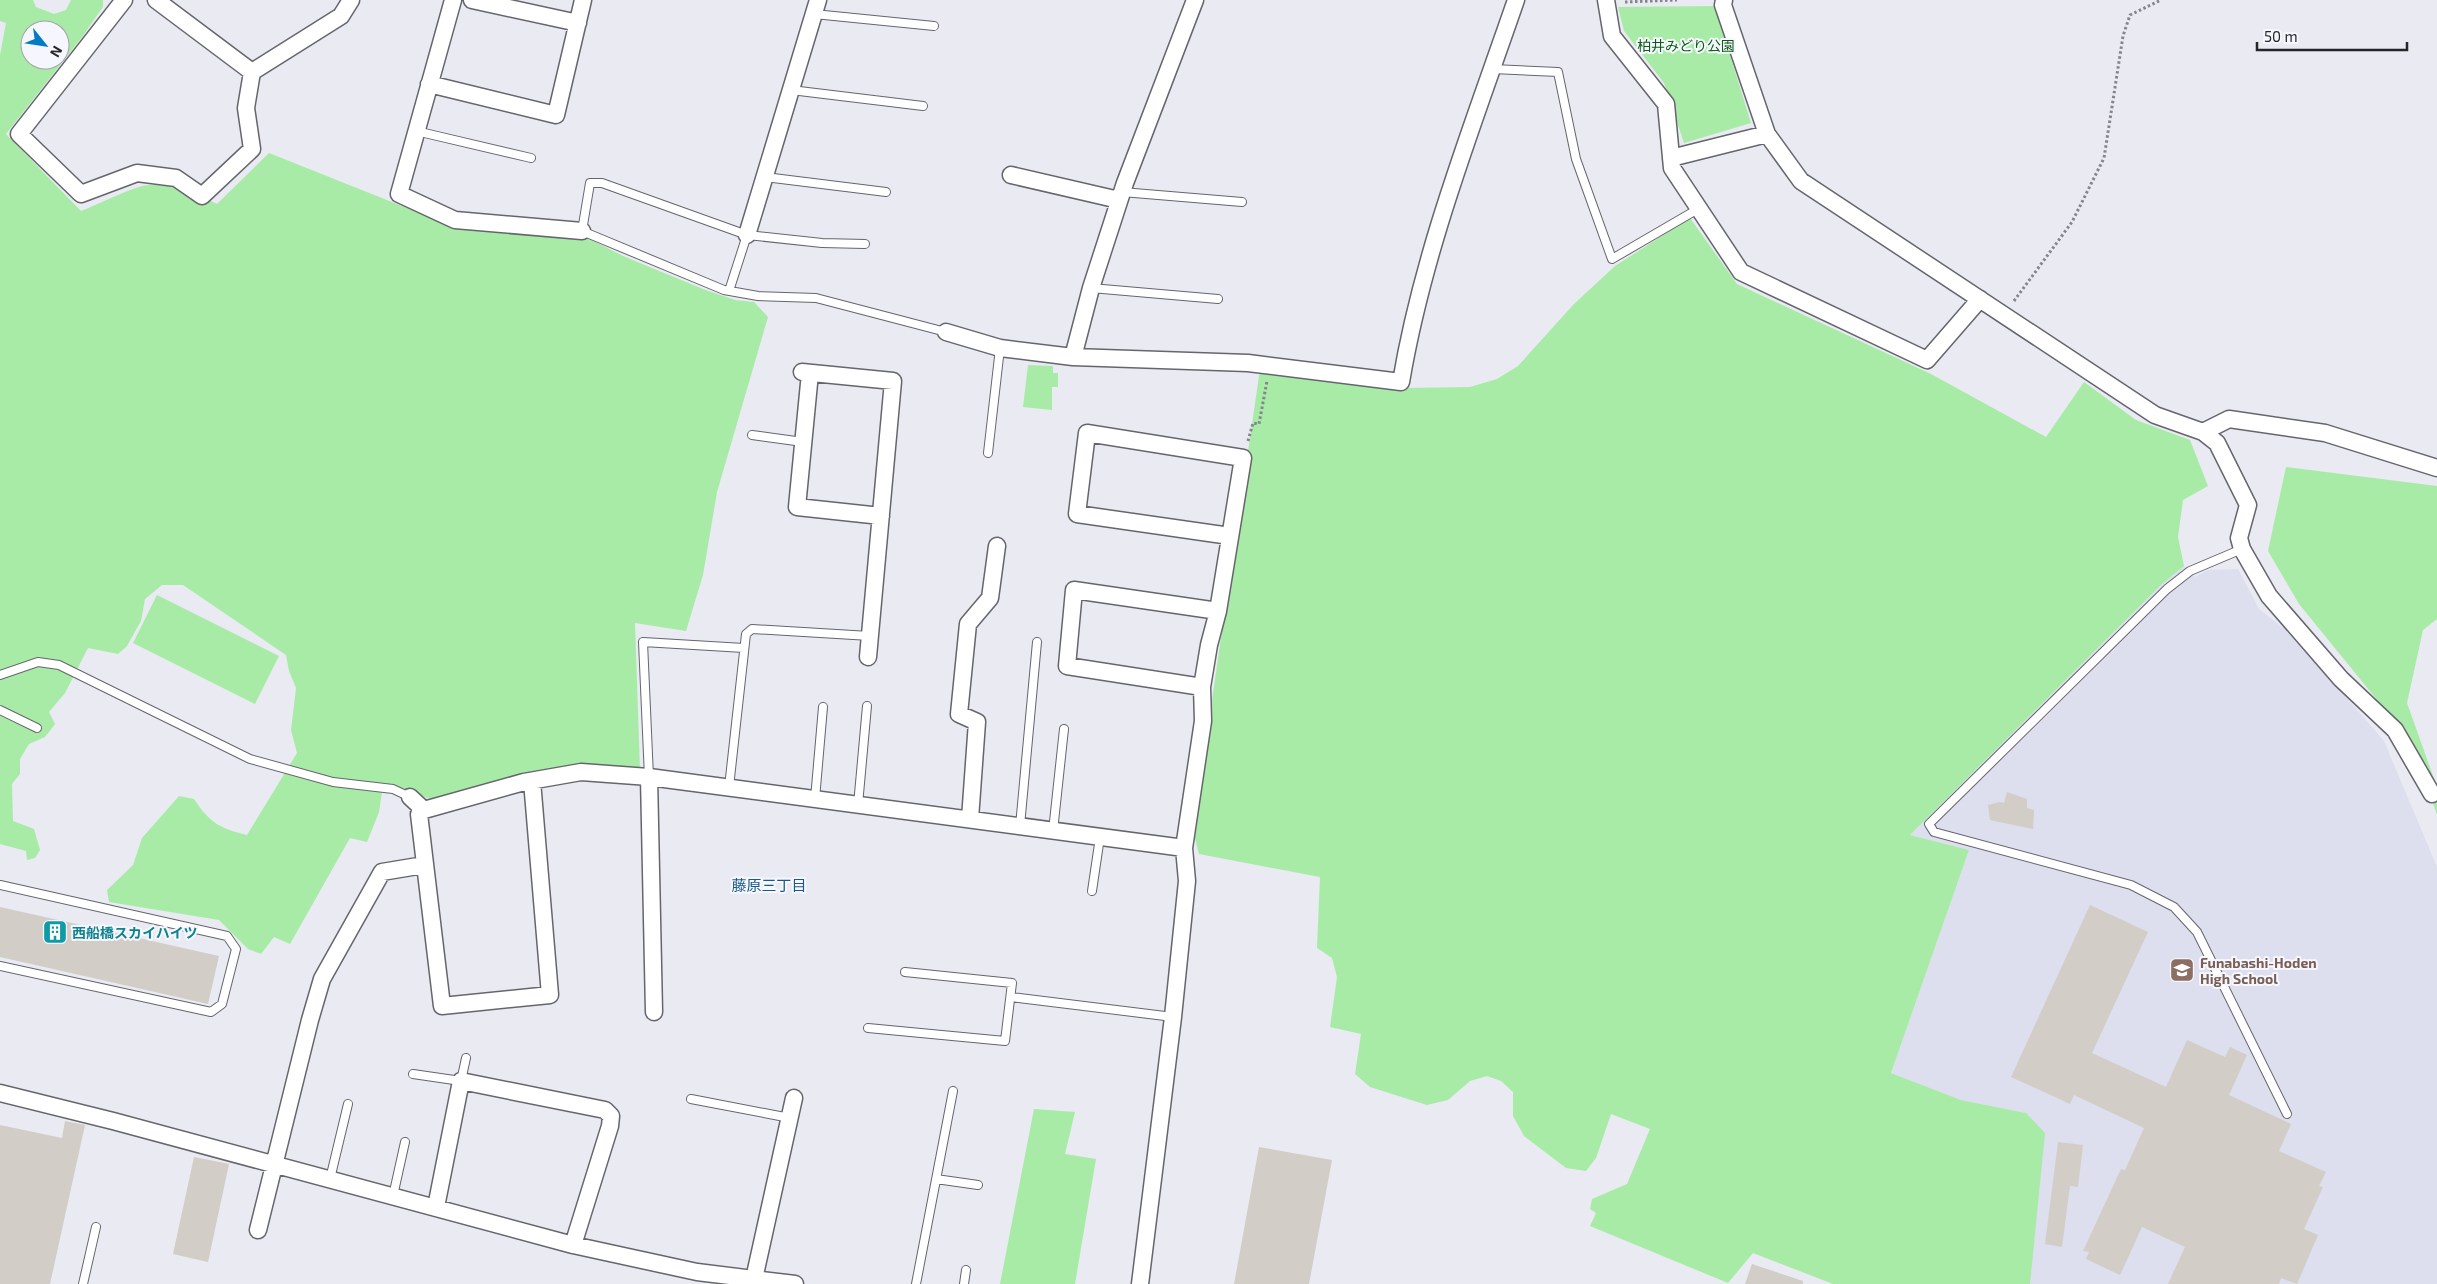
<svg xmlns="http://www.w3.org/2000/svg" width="2437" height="1284" font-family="'Exo 2','Noto Sans JP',sans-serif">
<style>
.built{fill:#dddeee}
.green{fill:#a8eba7;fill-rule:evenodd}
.building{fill:#d2cdc6}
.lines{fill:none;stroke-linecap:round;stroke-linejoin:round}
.service-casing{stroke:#65656d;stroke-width:10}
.minor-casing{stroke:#65656d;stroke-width:19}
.path{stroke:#85858b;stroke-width:3;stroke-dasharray:2.5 2.5;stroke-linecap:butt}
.service{stroke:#fff;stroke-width:8}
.minor{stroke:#fff;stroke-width:16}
.labels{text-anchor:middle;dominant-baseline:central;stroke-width:4;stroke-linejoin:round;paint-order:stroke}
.park-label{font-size:14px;fill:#0b5c14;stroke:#f6f7fe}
.culture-label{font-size:14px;font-weight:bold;fill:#0d838f;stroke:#f6f7fe;text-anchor:start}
.education-label{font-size:14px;font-weight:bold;fill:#785e54;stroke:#f6f7fe;text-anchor:start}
.neighbourhood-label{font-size:15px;fill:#195989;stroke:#f6f7fe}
</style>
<rect width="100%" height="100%" fill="#e9eaf2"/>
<path class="built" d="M2184 566 2195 577 2208 570 2238 569 2259 609 2292 635 2384 741 2437 867V1284H2030L2026 1113 1961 1100 1891 1073 1969 850 1910 835 2162 584Z"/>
<path class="green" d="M0 0H33L36 7 54 14 66 10 71 0H103V7L82 37 6 134 81 211C101 203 122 192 142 186 163 181 199 194 217 204L269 153 427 216 455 220 483 231 578 233 623 256 703 289 735 300 754 302 768 317 717 492 703 575 686 631 635 623 640 770 437 802 408 790 382 792 379 812 367 842 350 838 290 944 274 937 261 954 248 949 219 920 109 902 107 890 133 865 142 838 179 796 194 799C210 823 219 828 247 835L297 753 291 730 296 688 289 671 286 655 183 585H162L145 599 141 621 127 646 118 654 88 648 65 693 49 712 55 724 45 737 29 744 20 759V774L12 784 13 821 34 829 40 850 35 858 27 860 26 851 0 844V55L6 23 0 21ZM30 30H60V60H30Z
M1715 6 1751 123 1684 143 1664 83 1624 31 1618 7Z
M1690 218 1737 284 1931 374 2046 437 2084 382 2136 420 2190 440 2208 486 2183 500 2178 537 2184 566 2162 584 1910 835 1969 850 1891 1073 1961 1100 2026 1113 2045 1133 2030 1284H1833L1753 1253 1728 1283 1590 1226 1596 1213 1590 1209 1592 1199 1627 1184 1650 1129 1611 1114 1596 1158 1586 1171 1566 1168 1524 1136 1513 1116V1092L1501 1081 1487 1076 1470 1081 1448 1100 1427 1105 1370 1087 1355 1074 1361 1034 1330 1027 1337 977 1332 958 1317 948 1320 877 1199 854 1193 831 1260 369 1405 388 1470 387 1497 379 1518 366 1574 304 1615 266Z
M1028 365 1053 366V373H1058V387H1052V410L1023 407Z
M2286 467 2437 486V619L2423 630 2407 703 2437 787V815L2413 744 2299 604 2268 551Z
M157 595 279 656 255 704 133 643Z
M1034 1109 1075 1112 1065 1154 1096 1159 1075 1284H1000Z"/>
<path class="building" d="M2007 792 2027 799V808L2034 810 2033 829 1990 820 1988 805 2000 802 2004 803Z
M2090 905 2148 932 2092 1053 2166 1087 2187 1040 2225 1057 2230 1047 2247 1055 2229 1095 2291 1124 2279 1151 2326 1172 2319 1186 2323 1187 2304 1229 2318 1235 2297 1284 2281 1278 2279 1284H2168L2185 1247 2142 1227 2120 1275 2086 1259 2089 1252 2083 1251 2121 1169 2125 1170 2144 1128 2074 1095 2070 1104 2011 1077Z
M0 907 219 956 208 1004 0 957Z
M65 1121 85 1125 50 1284H0V1125L62 1138Z
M2058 1142 2083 1145 2078 1187 2070 1186 2062 1247 2045 1244Z
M1259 1147 1332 1160 1309 1284H1234Z
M194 1157 229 1164 208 1262 173 1254Z
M1752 1264 1803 1281V1284H1745Z"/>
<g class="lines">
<defs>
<path id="service" d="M814 14 934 26
M1492 69 1558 72 1576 159 1612 259 1698 209
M791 90 923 106
M416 131 531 158
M765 177 886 192
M1122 192 1242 202
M865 244 822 243 747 235 602 183H590L582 231 724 290 758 296 816 298 946 332
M1091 288 1218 299
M729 291 747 235
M752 435 803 442
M988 453 1000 348
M2242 549 2190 571 2167 589 1929 824 1934 832 2131 885 2174 907 2197 932 2287 1114
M0 675 38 662 59 665 250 759 333 782 393 789 410 797
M0 710 37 728
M649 777 643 642 744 648
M729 787 746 634 752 629 870 636
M815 799 823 707
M858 805 867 706
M1020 826 1037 642
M1053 831 1064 729
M0 885 227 936 236 949 222 1004 211 1012 0 966
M1092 891 1100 837
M1011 997 1173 1017
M868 1028 1005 1041 1012 983 905 972
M413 1074 461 1081 466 1058
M691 1099 790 1118
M330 1179 348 1104
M936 1179 978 1185
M393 1196 405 1142
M83 1284 96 1227
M916 1284 953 1091
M964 1284 966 1270"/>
<path id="minor" d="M124 0 19 134 81 194 137 173 176 178 202 196 252 149 246 108 252 72
M156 0 252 72 341 16 351 0
M453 0 399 194 455 220 582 231
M472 0 578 23
M1606 0 1612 36 1666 104 1672 168 1741 272 1927 360 1980 299
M1724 0 1723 5 1767 134 1801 181 2155 415 2203 432 2217 443 2248 505 2239 538 2242 549 2269 596 2341 679 2395 730 2432 794
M429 84 556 115 583 0
M1671 158 1767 134
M1011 175 1119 200
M747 235 818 0
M946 332 1000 348 1073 357 1248 363 1401 382C1423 251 1473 125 1516 0
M1073 357 1091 288 1125 183 1195 0
M802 372 893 381 868 657
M810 373 797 507 881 516
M2203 432 2229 419 2325 433 2437 468
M1202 687 1067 666 1074 590 1218 611
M649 777 654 1012
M532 781 550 995 442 1006 419 814 424 810 524 782 581 772 649 777 1184 848
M410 797 424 810
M970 819 977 722 959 714 968 624 990 598 997 546
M0 1093 113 1121 573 1245 697 1272 795 1284
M436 1207 461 1081 605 1110 611 1116 610 1126 573 1245
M258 1230 310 1020 322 979 382 872 424 865
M754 1279 794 1098
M1140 1284 1173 1017 1187 881 1184 848 1203 721 1202 687 1209 645 1218 611 1243 458 1087 433 1077 514 1230 536"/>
</defs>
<use href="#service" class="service-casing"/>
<use href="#minor" class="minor-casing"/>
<path class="path" d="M1625 2 1677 0
M2014 301 2072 222 2104 158 2123 36 2130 15 2161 0
M1248 441 1253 423 1259 424 1267 381"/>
<use href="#service" class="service"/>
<use href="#minor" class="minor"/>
</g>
<defs>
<symbol id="building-square" viewBox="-11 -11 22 22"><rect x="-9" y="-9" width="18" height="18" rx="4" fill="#0f9aa8" stroke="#f6f7fe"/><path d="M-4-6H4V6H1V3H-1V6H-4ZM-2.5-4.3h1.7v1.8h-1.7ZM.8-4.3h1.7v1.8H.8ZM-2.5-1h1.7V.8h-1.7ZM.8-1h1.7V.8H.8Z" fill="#fff"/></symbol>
<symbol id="school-square" viewBox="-11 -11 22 22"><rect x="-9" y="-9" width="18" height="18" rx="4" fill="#8d6e63" stroke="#f6f7fe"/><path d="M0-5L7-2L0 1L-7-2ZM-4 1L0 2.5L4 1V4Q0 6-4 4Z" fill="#fff"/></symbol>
</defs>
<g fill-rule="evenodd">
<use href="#building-square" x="41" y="918" width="28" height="28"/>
<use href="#school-square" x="2168" y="956" width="28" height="28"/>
</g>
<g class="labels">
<g class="park-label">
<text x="1686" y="45">柏井みどり公園</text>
</g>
<g class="culture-label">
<text x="72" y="932">西船橋スカイハイツ</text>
</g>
<g class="education-label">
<text x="2200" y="962">Funabashi-Hoden<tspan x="2200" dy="16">High School</tspan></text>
</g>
<g class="neighbourhood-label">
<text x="769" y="885">藤原三丁目</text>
</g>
</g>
<g transform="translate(45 45) rotate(120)"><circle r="24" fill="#f6f7fe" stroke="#a3a3a9"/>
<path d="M0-4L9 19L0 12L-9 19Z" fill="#007bc4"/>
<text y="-8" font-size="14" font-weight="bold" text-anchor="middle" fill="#262629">N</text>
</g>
<path d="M2257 42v8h150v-8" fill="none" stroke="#262629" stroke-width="2.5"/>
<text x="2264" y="42" font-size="15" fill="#262629" stroke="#f6f7fe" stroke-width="4" paint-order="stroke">50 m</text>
</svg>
